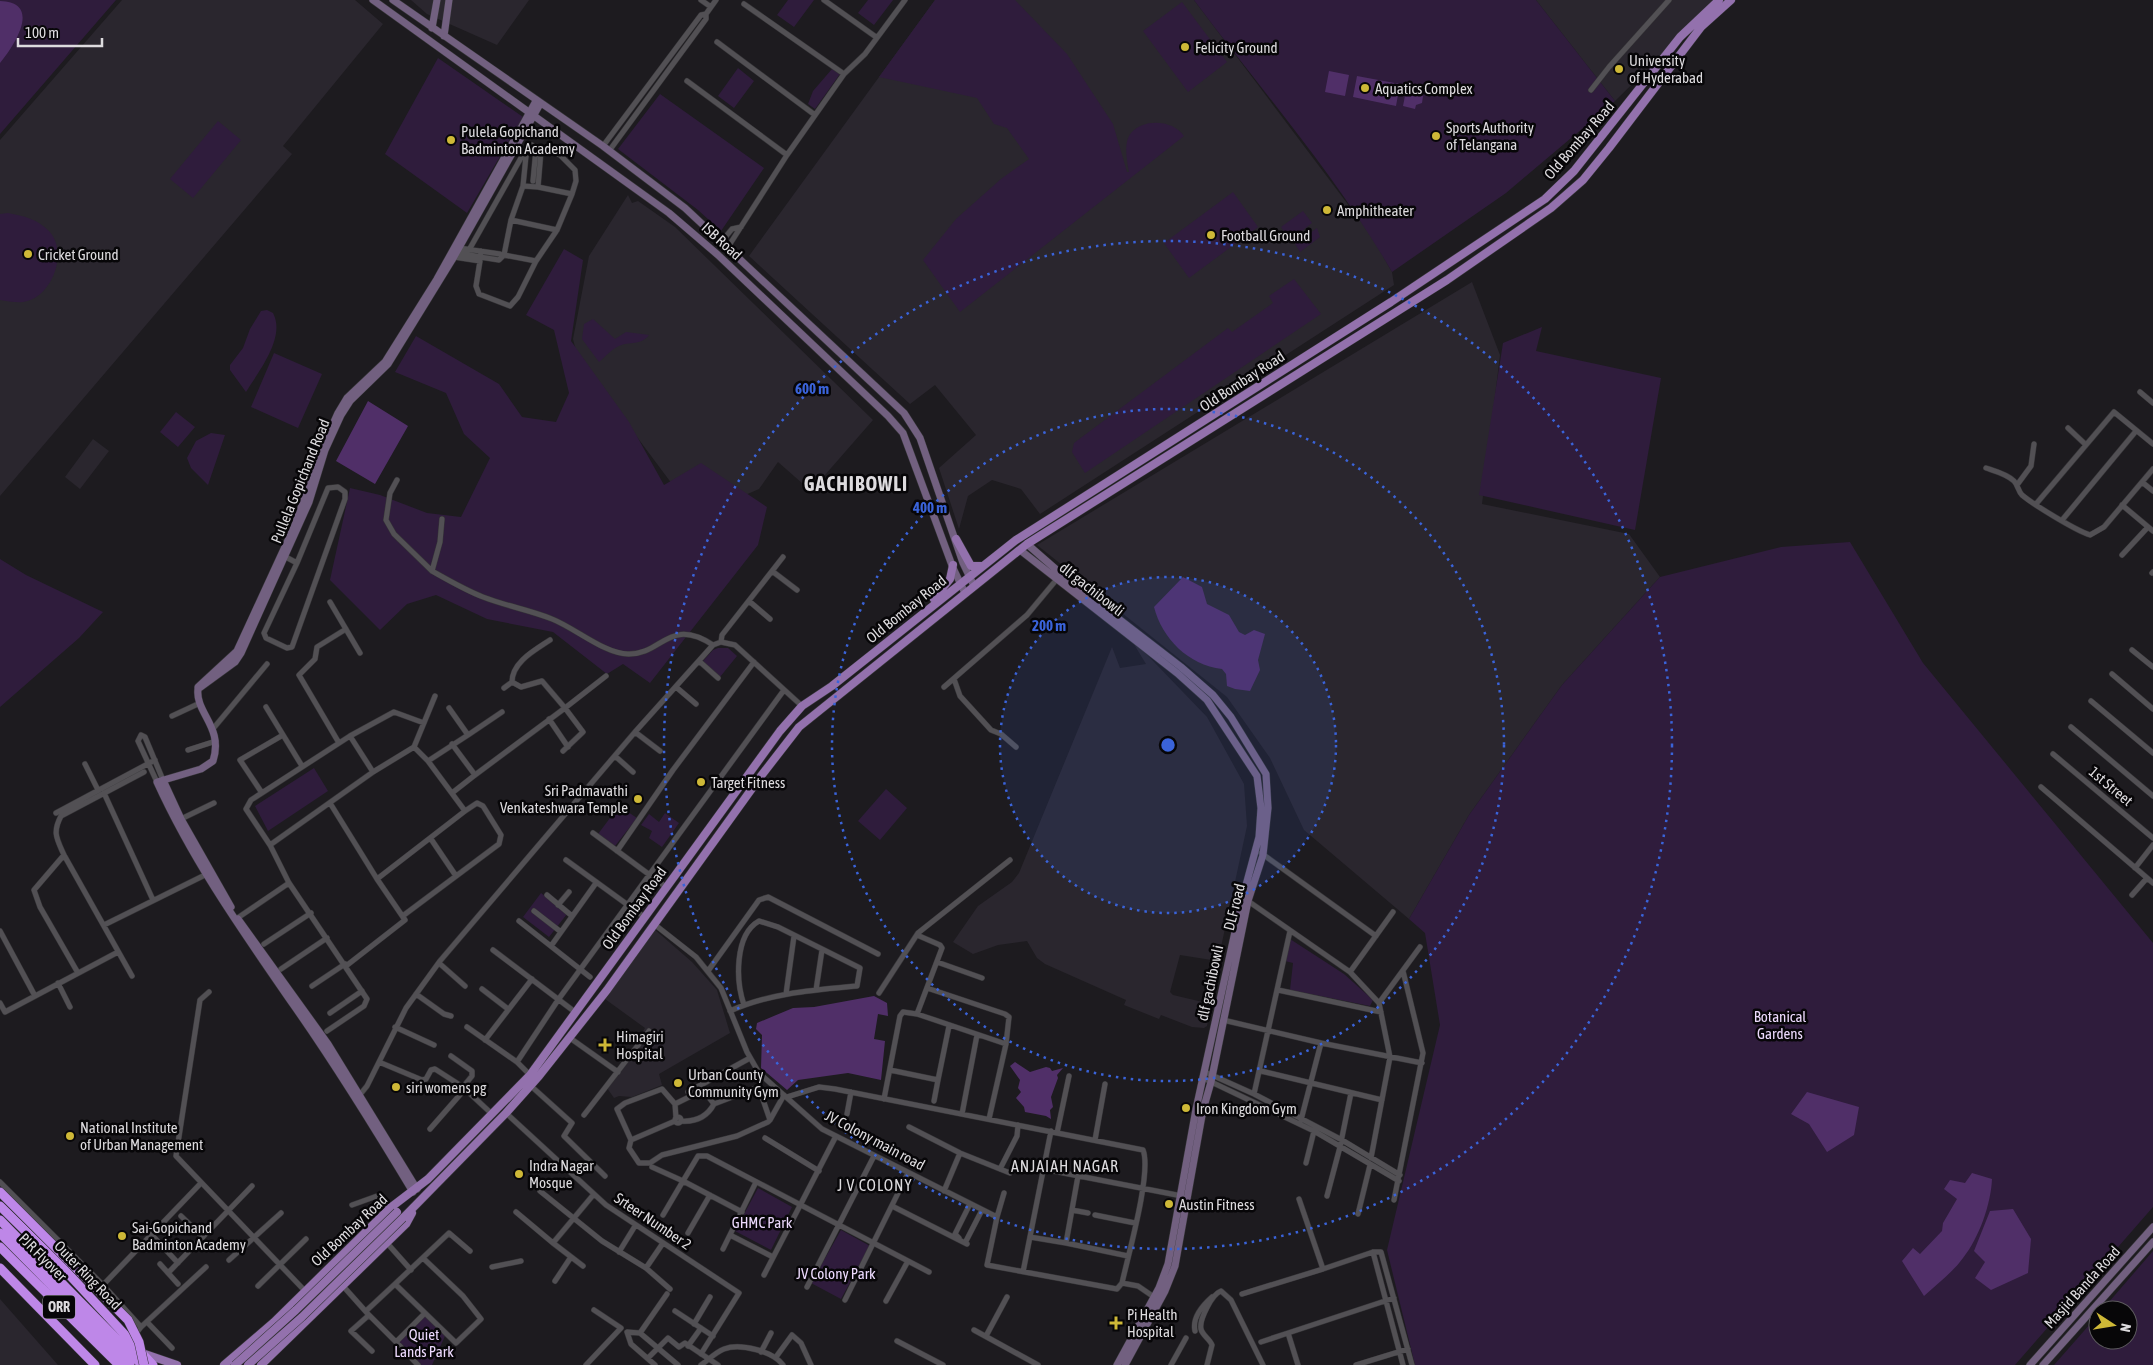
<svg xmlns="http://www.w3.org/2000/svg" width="2153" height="1365" font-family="'Asap Condensed',sans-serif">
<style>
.built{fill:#2a262e}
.green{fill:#2f1c3c}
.water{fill:#502f68}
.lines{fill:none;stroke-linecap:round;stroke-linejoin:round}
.street-casing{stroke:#363538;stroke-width:6}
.secondary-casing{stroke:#363538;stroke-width:8}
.primary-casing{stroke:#363538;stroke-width:9}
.highway-casing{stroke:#363538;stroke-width:10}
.street{stroke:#525054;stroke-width:5}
.secondary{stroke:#726080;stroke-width:7}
.primary{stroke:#9371ad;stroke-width:8}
.highway{stroke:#be87e8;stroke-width:9}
.primary-bridge-casing{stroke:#363538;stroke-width:9;stroke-linecap:butt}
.highway-bridge-casing{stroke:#363538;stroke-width:10;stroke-linecap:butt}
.primary-bridge{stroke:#9371ad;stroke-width:8}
.highway-bridge{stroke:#be87e8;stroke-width:9}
.ring{fill:none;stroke:#3a63d9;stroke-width:2.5;stroke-dasharray:2.5 5}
.poi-dot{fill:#ceb837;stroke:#070608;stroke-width:2}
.labels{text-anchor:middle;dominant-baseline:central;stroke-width:5;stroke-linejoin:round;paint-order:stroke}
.shield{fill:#070608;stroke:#9d9b9e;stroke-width:1}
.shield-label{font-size:14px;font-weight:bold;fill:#dddbde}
.poi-label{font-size:15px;fill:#dddbde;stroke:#070608;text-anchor:start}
.street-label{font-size:15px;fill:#dddbde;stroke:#070608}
.park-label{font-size:15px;fill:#eddafe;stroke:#070608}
.neighbourhood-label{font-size:16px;letter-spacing:1px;fill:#dddbde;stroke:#070608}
.district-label{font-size:20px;font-weight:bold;letter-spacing:1px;fill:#dddbde;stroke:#070608}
.centre{fill:#3a63d9;stroke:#070608;stroke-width:2.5}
.ring-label{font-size:15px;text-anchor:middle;font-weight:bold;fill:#3a63d9;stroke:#070608;stroke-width:5;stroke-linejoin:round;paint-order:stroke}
</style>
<rect width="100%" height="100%" fill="#1d1b1f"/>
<path class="built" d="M122 0H355L383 24 283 146 292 154 0 496V140Z
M411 0H529L497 45 427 14Z
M935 0H1194L1371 235 1392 272 1394 285 1040 514 1021 489 992 480 968 496 959 529 939 468 976 435 935 385 910 404 749 256Z
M1536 0H1722L1680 37 1615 101Z
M628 195 632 203 638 201 675 227 873 420 811 491 778 462 759 489 711 510 678 492 578 358 573 339 589 256Z
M1472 282 1500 355 1482 504 1629 534 1660 577 1562 685 1469 815 1409 919 1304 830 1270 758 1227 697 1037 545Z
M93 439 109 451 80 489 65 477Z
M1129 636 1207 717 1244 784 1247 826 1218 961 1180 955 1170 992 1173 995 1211 1004 1207 1026 1204 1028 1192 1027 1161 1015 1159 1019 1124 1005 1126 1000 1045 964 1037 958 1027 941 998 945 973 954 953 942 978 906 1012 882 1019 873 1112 647 1120 668 1146 664Z
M654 929 692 962 717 990 730 1033 659 1074 662 1085 632 1097 619 1096 614 1098 607 1088 645 1028 605 999Z
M0 1299 58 1365H0Z"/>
<path class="green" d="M0 0H116L0 134Z
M788 0H814L794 27 777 15Z
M868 0H893L874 25 858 13Z
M935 0H1015L1067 54 1113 124 1127 172H1129C1127 161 1123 143 1131 133 1144 118 1173 120 1184 136L960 312 923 260 956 219 1001 179 1029 159 1007 128 994 124 977 98 879 77Z
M1194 0H1536L1615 101 1506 193 1392 272C1336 175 1261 90 1194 0Z
M1182 2 1227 62 1188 92 1143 31Z
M438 58 523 117 467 213 385 154Z
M738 68 754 81 734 108 718 96Z
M832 69 840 74 815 109 808 104 813 91Z
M660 94 764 168 721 231 698 210 618 149Z
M218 121 241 140 193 198 170 179Z
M1233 192 1258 227 1189 278 1164 243Z
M1303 211 1312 223 1290 240 1281 227Z
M8 213C24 216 37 219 49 231 69 252 52 298 23 302 16 303 7 301 0 300V214Z
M1317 228 1320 237 1300 252 1295 244Z
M564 249 583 260 571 341 629 422 664 485 701 463 767 507 758 545 650 683 623 664 607 674 553 632 487 619 436 595 407 604 380 630 330 580 350 488 380 495 427 513 461 517 490 458 464 434 446 393 395 372 416 336 499 384 522 417 556 422 569 393 554 330 526 315Z
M1294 279 1321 314 1085 473 1072 452 1074 443 1228 328 1232 332 1273 303 1269 296Z
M267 310 273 313C286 337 259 371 246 392L230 370V365L243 348 250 329 261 311Z
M593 319 615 339 626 332 649 335C640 346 630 341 619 346 612 349 605 357 599 362L582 339 584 324Z
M1542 327 1536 351 1661 378 1635 530 1479 495 1503 343Z
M274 353 322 374 298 428 251 407Z
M176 412 195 427 178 447 160 432Z
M211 433 225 435 208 485 191 468 187 458 196 441Z
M1850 542 1923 663 2153 943V1207L2015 1365H1415L1387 1250 1440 1025 1425 933 1409 919 1469 815 1562 685 1660 577 1781 547Z
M0 559 26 575 103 612 79 638 0 707Z
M718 648H728L737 656 720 677 702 662 713 650Z
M314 768 328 791 268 831 255 806Z
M886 789 907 808 880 840 858 821Z
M619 806 637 818 615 846 598 834Z
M665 813 679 823 662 847 649 838 652 831 641 825 649 814 659 822Z
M541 893 567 914 549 937 523 917Z
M1290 939 1344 974 1373 1000 1370 1006 1290 990 1293 963 1285 961Z
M758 1188 792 1207 771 1250 735 1231Z
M841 1230 870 1246 841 1299 811 1283Z
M2153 1251V1365H2054L2098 1315V1340H2128V1310H2102Z
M425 1316 445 1336 432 1365H420L399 1342Z"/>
<path class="water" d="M0 1C43 2 14 46 0 63Z
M1329 71 1349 75 1345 96 1325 92Z
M1357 76 1400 84 1396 106 1353 97Z
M1407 86 1419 88V92L1423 96 1422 103 1416 105 1415 109 1403 106Z
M368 401 408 426 375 484 336 461Z
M1183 577 1202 587 1207 604 1229 615 1239 632 1245 635 1254 630 1265 634 1258 660 1260 670 1250 691 1235 689 1227 686 1226 674 1222 669C1188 665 1162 638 1154 607Z
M874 996 887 1003 888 1016 878 1014 874 1039 885 1041 881 1080 848 1073 798 1080 787 1090 761 1068 762 1035 756 1029 757 1023 793 1008 814 1007Z
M1015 1062 1030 1072 1046 1067 1050 1068 1052 1071 1063 1068 1057 1075 1058 1078 1051 1097 1053 1107 1050 1110 1051 1119 1046 1116 1025 1112 1024 1107 1016 1098 1021 1092 1018 1088 1020 1080 1010 1066Z
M1807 1092 1859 1107 1854 1135 1827 1152 1809 1124 1791 1114Z
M1972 1173 1992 1179C1991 1204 1979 1238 1963 1258 1953 1272 1937 1284 1924 1296L1902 1261 1913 1248 1920 1254 1942 1231 1943 1223 1957 1199 1944 1189 1950 1180 1965 1183Z
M2013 1209 2031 1239 2028 1273 1991 1290 1975 1278 1985 1262 1974 1251 1990 1211Z"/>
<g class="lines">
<defs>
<path id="street" d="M701 0 711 7
M824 0 876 37
M744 4 844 74
M717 42 815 115
M687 81 787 155
M1591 90 1609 67 1669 0
M603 146 701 15 706 14
M547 149 560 155 575 170 576 181 572 194 538 187 541 151Z
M609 151 706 19V14L716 0
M523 154 526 156 523 186
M538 187 523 186 511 220 557 230
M511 220 504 255 536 261
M722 241 732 229 741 227
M728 247 787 155 844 74 865 54 905 0
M459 248 500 254
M469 250 526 149 532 145 536 149 533 181
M481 251 480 257 499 260 504 255
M456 252 480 257V259
M454 257 480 261 476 286 479 294 510 306 518 297 536 261 557 230 572 194
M2140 392 2153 403
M2068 428 2085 444
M1986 468C1995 471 2007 474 2014 481 2018 485 2018 491 2022 495 2034 505 2075 530 2090 535L2104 527 2153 469
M397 480 390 493 386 520 394 534 432 571
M2142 482 2153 491
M2017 485 2031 466 2034 444
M2036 504 2114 412 2153 444
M2122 505 2153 531
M442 519 440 542 432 571C448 580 465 590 483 597 506 606 530 610 552 619 575 628 605 654 628 654 662 655 669 616 713 645
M2063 519 2136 431
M282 555 297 563 328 488 338 487 345 492V499L292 647 287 648 266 638 264 633 297 563
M2122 555 2148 527
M772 571 797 590
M2152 573 2153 572
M749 601 770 619
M330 602 360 653
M721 642 722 635 783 557
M2132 650 2153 667
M699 661 718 678
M2112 674 2153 709
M954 679 960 696 991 730 1001 734 1016 747
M512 682C512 662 535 650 550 640
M676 687 696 704
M944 687 1027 615 1057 579
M504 688 512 682 521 687 542 681 565 708 606 676
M2091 701 2153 753
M266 707 302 766
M172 716 200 703
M549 719 568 747
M2071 727 2153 796
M212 730 267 664
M635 732 660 751
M468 735 502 712
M350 736 394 712 424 723
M339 743 299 675 315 659 317 647 346 629
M414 747 435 696
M188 750 216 741
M2053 754 2153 838
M615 756 633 772
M428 761 468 735 449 708
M85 764 98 790
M475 775 565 708 583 732 563 751
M157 782 138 741 141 735 145 737 163 780
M2041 787 2153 883
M104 793 153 900
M262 793 240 760 283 735
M452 793 475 775 452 744
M330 803 377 879
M56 813 155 760
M181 819 214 803
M593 833 666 887
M431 839 456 876
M270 845 373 772 414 747 428 761 465 811 377 879 405 920 346 966
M617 851 673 770 754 662
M1261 853 1376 936
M64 855 34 890 40 907 78 973
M566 860 643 916
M2135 868 2153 845
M547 895 572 916
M2132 895 2147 878
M1248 901 1350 972 1379 1003 1390 1057 1371 1158
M558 905 569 892
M534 911 561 932
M404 915 499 844 501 835 483 806 477 803 465 811
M236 919 289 883
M519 921 590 977
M654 924 696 957 721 988 747 1052 759 1073 822 1129 997 1217
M104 925 209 873
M0 931 35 996
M264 944 311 913
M551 946 596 883
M493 950 575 1012
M937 962 982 978
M439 963 465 986
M281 969 327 938
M708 971 759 900 768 897 878 954
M1350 972 1393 912
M132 976 64 855C57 839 52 833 61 816L144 772
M58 983 70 1007
M312 986 345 964
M927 988 1005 1014 1009 1017 1006 1044 989 1119
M482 989 508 1009
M816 990 822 950
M1278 990 1381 1012
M209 992 200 1000 176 1156 305 1291
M879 993 918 933 1010 860
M416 994 444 1014 451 1016
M786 994 794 936
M0 1003 5 1012 118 952
M1379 1003 1420 947
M730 1011C770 993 814 990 857 986L860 968 778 927 759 921C734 935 736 982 744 1005
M330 1013 362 991
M917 1014 942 948 940 945 917 935
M1223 1020 1321 1043 1422 1063
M395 1027 434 1045
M467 1027 517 1062 530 1075
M327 1031 364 1006 367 999 289 883 270 845 246 809 251 800 350 736 373 772
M570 1038 618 1072
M485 1040 532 979
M379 1062 422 1080 426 1079 431 1070 435 1069 463 1087
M517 1062 558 1000 784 690
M890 1070 938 1080 949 1026
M1261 1071 1382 1100
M1205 1072 1254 1094 1342 1140 1400 1175
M1203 1078 1314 1131 1399 1181
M531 1086 572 1123 564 1136 605 1176
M465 1089 492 1114
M688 1092 750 1058
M1254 1094 1290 931
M358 1097 367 1086 406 1008 440 961 635 732 713 645 721 642 735 645 802 706
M787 1097 819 1087 835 1089 1143 1150C1152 1172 1128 1256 1122 1283L1117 1289 987 1265 997 1217 1004 1193
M884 1099 900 1016 903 1012 917 1014 1006 1044
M934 1101 938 1080
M675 1104 676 1118
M506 1113 606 1205 739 1293 701 1354
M847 1114 851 1092
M962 1114 977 1035
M584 1115 649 1031
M675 1120a3 3 0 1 1 6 0a3 3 0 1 1-6 0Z
M770 1120 760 1091 756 1088 714 1104 703 1090 675 1104 662 1089 625 1103 617 1109 631 1140 629 1148 639 1163H650L662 1155 737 1136 768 1122 770 1120 784 1095
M1301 1120 1321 1043
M681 1121C695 1122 707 1117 714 1104
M909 1127 960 1153 1010 1173
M430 1129 465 1089 463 1087 472 1076V1071L451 1056
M1057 1133 1069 1076
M765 1138 819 1171
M631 1140 675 1121
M1095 1140 1105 1084
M1306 1163 1314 1131
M652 1167 683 1181 698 1156H707L908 1261 886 1301
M1000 1169 1017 1136 1018 1125
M1043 1169 1182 1196
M0 1182 103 1285 201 1183
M540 1191 602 1241 646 1268 670 1289
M944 1191 960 1153
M1327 1196 1340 1147 1351 1093
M1394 1200 1423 1053 1403 971
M352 1205 377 1196 390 1208
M892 1206 967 1244
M1072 1210 1088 1213
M516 1212 553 1243
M1358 1214 1370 1165
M663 1215 683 1181 742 1212
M1095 1215 1135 1223
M181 1216 203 1237
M688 1233 710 1195
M151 1234 178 1263
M730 1235 773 1257
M1030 1237 1066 1243 1078 1176
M959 1238 955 1234 970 1204
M387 1243 411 1270
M965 1243 982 1210
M1066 1243 1128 1256
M723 1249 756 1182
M619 1252 635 1226
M1373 1252 1403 1365
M423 1258 463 1296 481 1319 456 1343 425 1313
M229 1260 281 1213
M908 1261 929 1272
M160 1264 178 1284
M583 1266 553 1243 594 1194
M492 1267 521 1261
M646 1268 663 1243
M1323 1269 1373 1252H1381L1412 1365
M1023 1272 1051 1131
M168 1273 252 1186
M764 1275 836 1136
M555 1281 571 1257
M1122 1283 1138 1286 1154 1297
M103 1285 141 1327 134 1336
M258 1286 306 1239
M343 1286 368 1314
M807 1287 874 1156
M1242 1294 1323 1269 1299 1199
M845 1300 908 1173
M366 1311 395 1284
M675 1311 713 1336
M147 1322 172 1348
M694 1324 710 1297
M141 1327 206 1267
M974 1330 1038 1365
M1195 1331C1192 1318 1203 1305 1212 1297
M640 1333 678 1365
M986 1336 1007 1297
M897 1341 943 1365
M396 1342 418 1365
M1261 1342 1288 1333
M688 1346 701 1328
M372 1351 351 1331 369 1315 396 1342 425 1313 395 1284 449 1233 470 1251
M761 1352 771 1333
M776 1357 792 1335 801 1343 811 1365
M648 1358 668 1338 679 1347 685 1343 718 1365
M586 1365 621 1328 594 1310
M655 1365 631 1344 627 1332 640 1333 667 1294
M701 1365C708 1360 716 1352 724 1349 740 1343 773 1351 783 1365
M1171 1365 1186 1338
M1207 1365 1212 1345C1210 1339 1202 1335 1201 1329 1199 1320 1212 1294 1221 1291L1231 1300 1263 1365
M1298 1365 1288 1333 1394 1298
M1356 1365 1408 1349"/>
<path id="secondary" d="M373 0 669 213 718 255 888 416 903 433 953 568 965 593
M393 0 603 146 685 208 904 413 920 438 963 563 974 586
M432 28 437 0
M444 36 449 0
M536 101 437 279 385 362 347 398 338 413 321 451 295 525 237 651 198 687V689L235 662 241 653 309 502 325 450 341 415 350 401 388 364 452 260 540 104
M1027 544 1067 579 1181 667 1213 695 1231 717 1266 774 1268 808 1263 855 1248 901 1211 1082 1203 1110 1175 1266 1165 1291 1125 1365
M1020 550 1177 673 1207 700 1257 776 1261 808 1259 837 1242 900 1196 1109 1168 1264 1159 1288 1117 1365
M198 689C195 713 224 727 213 761L201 769 157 782C193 861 241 929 290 1000 334 1062 374 1127 413 1192
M163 780 181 819 231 907
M238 919 328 1044 417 1189
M2030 1365 2153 1227
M2043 1365 2153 1242"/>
<path id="primary" d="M956 539 971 566H983
M934 599 950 579 953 565
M403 1218 506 1113 539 1076 607 990 761 776 799 727 1027 544 1447 280 1551 208 1583 180 1609 148 1701 27 1731 0
M145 1354 177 1365
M224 1365 274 1322 390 1208 428 1179 530 1075 780 731 802 706 832 686 1016 540 1391 302 1545 199 1574 171 1680 37 1719 0
M261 1365 406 1224 412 1213"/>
<path id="highway" d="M0 1206 63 1268 153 1365
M0 1220 142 1365
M0 1233 130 1365
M0 1247 119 1365
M0 1268 95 1365"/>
</defs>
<use href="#street" class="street-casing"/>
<use href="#secondary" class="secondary-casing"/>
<use href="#primary" class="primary-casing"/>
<use href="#highway" class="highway-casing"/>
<use href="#street" class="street"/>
<use href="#secondary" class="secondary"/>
<use href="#primary" class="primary"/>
<use href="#highway" class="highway"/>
<defs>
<path id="primary-bridge" d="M235 1365 296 1310 397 1212
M248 1365 302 1317 403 1218"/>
<path id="highway-bridge" d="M0 1192 128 1320 139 1342 144 1365"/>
</defs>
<use href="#primary-bridge" class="primary-bridge-casing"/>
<use href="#highway-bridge" class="highway-bridge-casing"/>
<use href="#primary-bridge" class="primary-bridge"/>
<use href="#highway-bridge" class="highway-bridge"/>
</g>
<circle cx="1168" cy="745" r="168" fill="#3a63d9" fill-opacity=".12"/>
<g class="ring">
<circle cx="1168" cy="745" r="168"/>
<circle cx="1168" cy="745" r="336"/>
<circle cx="1168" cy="745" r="504"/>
</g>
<g class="poi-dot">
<circle cx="1185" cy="47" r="5"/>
<circle cx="1619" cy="69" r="5"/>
<circle cx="1365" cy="88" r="5"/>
<circle cx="1436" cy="136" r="5"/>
<circle cx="451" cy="140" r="5"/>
<circle cx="1327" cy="210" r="5"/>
<circle cx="1211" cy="235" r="5"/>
<circle cx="28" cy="254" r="5"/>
<circle cx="701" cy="782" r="5"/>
<circle cx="638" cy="799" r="5"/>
<path d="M602.5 1037.5h5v5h5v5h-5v5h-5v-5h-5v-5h5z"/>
<circle cx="678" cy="1083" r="5"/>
<circle cx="396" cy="1087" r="5"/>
<circle cx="1186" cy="1108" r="5"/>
<circle cx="70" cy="1136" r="5"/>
<circle cx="519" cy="1174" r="5"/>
<circle cx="1169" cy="1204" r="5"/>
<circle cx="122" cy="1236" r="5"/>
<path d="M1113.5 1315.5h5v5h5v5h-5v5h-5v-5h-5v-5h5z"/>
</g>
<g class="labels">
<rect class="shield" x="43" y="1295.5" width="32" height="23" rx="4"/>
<g class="shield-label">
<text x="59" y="1307">ORR</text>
</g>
<g class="poi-label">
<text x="1195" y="47">Felicity Ground</text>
<text x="1629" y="60">University<tspan x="1629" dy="17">of Hyderabad</tspan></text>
<text x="1375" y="88">Aquatics Complex</text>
<text x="1446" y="127">Sports Authority<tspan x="1446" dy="17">of Telangana</tspan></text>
<text x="461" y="131">Pulela Gopichand<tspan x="461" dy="17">Badminton Academy</tspan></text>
<text x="1337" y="210">Amphitheater</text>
<text x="1221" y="235">Football Ground</text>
<text x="38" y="254">Cricket Ground</text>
<text x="711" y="782">Target Fitness</text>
<text x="628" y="790" text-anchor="end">Sri Padmavathi<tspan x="628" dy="17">Venkateshwara Temple</tspan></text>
<text x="616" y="1036">Himagiri<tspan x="616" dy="17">Hospital</tspan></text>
<text x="688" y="1074">Urban County<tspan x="688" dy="17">Community Gym</tspan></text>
<text x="406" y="1087">siri womens pg</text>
<text x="1196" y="1108">Iron Kingdom Gym</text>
<text x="80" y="1127">National Institute<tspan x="80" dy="17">of Urban Management</tspan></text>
<text x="529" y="1165">Indra Nagar<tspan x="529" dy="17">Mosque</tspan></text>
<text x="1179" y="1204">Austin Fitness</text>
<text x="132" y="1227">Sai-Gopichand<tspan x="132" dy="17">Badminton Academy</tspan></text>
<text x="1127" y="1314">Pi Health<tspan x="1127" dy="17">Hospital</tspan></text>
</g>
<g class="street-label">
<text transform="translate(1579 140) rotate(-49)">Old Bombay Road</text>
<text transform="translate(722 241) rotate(42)">ISB Road</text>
<text transform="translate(1242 381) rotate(-33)">Old Bombay Road</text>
<text transform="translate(300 481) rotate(-68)">Pullela Gopichand Road</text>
<text transform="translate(1092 589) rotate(38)">dlf gachibowli</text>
<text transform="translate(906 609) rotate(-39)">Old Bombay Road</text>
<text transform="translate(2111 786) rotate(40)">1st Street</text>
<text transform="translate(1234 907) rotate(-76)">DLF road</text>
<text transform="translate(634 908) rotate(-54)">Old Bombay Road</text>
<text transform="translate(1210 983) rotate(-78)">dlf gachibowli</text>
<text transform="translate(875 1140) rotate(28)">JV Colony main road</text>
<text transform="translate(653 1221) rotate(34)">Srteer Number 2</text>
<text transform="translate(349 1230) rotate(-43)">Old Bombay Road</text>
<text transform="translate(43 1257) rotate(45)">PJR Flyover</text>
<text transform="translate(88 1275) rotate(46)">Outer Ring Road</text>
<text transform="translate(2082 1287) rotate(-48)">Masjid Banda Road</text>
</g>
<g class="park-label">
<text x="1780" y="1016">Botanical<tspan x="1780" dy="17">Gardens</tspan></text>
<text x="762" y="1222">GHMC Park</text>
<text x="836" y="1273">JV Colony Park</text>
<text x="424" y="1334">Quiet<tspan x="424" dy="17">Lands Park</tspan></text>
</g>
<g class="neighbourhood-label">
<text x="1065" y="1166">ANJAIAH NAGAR</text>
<text x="875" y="1185">J V COLONY</text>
</g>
<g class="district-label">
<text x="856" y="483">GACHIBOWLI</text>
</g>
</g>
<circle cx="1168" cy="745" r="8" class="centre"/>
<g class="ring-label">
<text x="812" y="394">600 m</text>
<text x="930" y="513">400 m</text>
<text x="1049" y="631">200 m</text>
</g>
<g transform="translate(2113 1325) rotate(102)"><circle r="24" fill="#070608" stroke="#5d5b5e"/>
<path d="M0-4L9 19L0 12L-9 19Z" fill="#ceb837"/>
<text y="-8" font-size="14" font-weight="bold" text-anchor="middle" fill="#dddbde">N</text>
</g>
<path d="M18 38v8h84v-8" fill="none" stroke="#dddbde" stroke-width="2.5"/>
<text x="25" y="38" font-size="15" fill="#dddbde" stroke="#070608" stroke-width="4" paint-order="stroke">100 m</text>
</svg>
